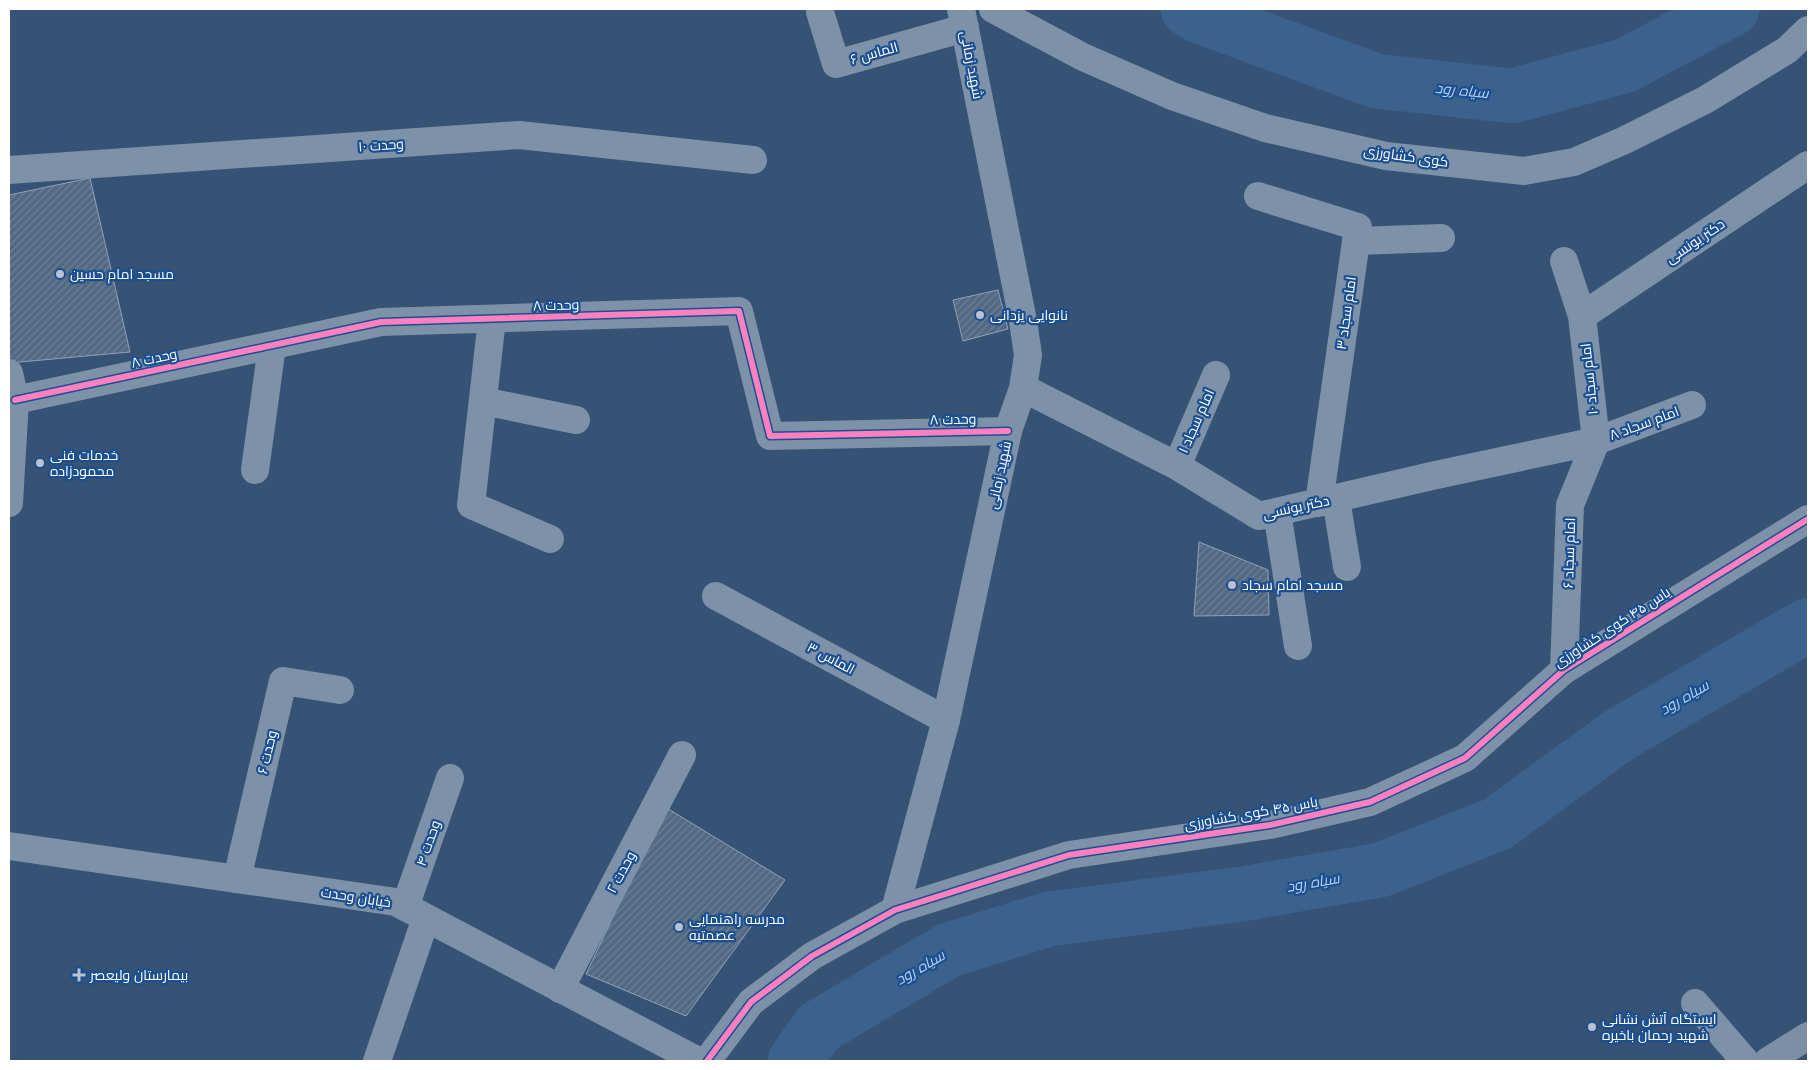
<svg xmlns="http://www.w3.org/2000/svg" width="1817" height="1070" font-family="Quicksand,Cairo,sans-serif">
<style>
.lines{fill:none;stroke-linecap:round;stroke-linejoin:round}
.river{stroke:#3b618d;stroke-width:55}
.building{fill:url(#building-hatch);stroke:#92a2b6}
.minor{stroke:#7d92a8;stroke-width:28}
.tertiary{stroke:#7d92a8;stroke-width:28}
.primary{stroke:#7d8ea7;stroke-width:28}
.cycleway-casing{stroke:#1b4f8f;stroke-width:9}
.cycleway{stroke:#ff80c0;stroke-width:6}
.poi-dot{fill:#b9c2ce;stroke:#1b4f8f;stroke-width:2}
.labels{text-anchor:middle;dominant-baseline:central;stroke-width:4.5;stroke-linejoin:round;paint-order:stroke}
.street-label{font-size:14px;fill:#fff;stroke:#1b4f8f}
.poi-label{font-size:14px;fill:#fff;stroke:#1b4f8f;text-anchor:start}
.water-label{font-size:15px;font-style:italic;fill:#b5d3f5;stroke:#1b4f8f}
</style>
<defs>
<pattern id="building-hatch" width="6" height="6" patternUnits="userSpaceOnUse" patternTransform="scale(1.25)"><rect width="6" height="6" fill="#526984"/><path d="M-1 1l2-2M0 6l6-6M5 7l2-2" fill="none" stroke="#6c8096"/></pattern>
</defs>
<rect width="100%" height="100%" fill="#365274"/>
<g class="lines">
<path class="river" d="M1188 9 1199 16 1376 81 1512 96 1624 66 1732 9
M795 1061 819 1027 949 950 1049 919 1242 894 1380 870 1497 824 1619 735 1808 625"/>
</g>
<path class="building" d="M90 178 130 352 9 363V195Z
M998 290 1008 329 963 341 953 300Z
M1199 542 1268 570 1269 615 1194 616Z
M665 807 785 880 686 1016 586 974Z"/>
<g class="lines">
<path class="minor" d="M820 12 836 64 965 28
M9 170 519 135 753 160
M1258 196 1358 227 1319 503
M1356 241 1441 238
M1582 316 1808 165
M492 319 471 505 550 539
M1023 388 1177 466 1259 516 1436 475 1596 441 1692 405
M15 400 381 322 739 311 770 436 1008 431
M483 401 576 420
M1177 466 1216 375
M255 470 272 346
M1336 499 1347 567
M1277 512 1298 646
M716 596 946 720
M1564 670 1570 505 1596 441 1582 316 1564 261
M237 879 283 681 340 690
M405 907 450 778
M560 989 682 755
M1695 1003 1745 1061
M377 1061 426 918"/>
<path class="tertiary" d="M993 9 1083 57 1172 96 1265 128 1386 156 1524 171 1574 162 1625 140 1705 100 1787 50 1808 30
M9 373 15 400 9 503
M9 846 396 902 698 1061
M895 910 946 720 1008 431 1023 388 1028 355 1023 321 961 9
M707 1061 751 1002 812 956 895 910 1069 855 1270 825 1370 802 1465 758 1564 670 1808 519"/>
<path class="primary" d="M1768 1061 1808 1036"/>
<defs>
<path id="cycleway" d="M15 400 381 322 739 311 770 436 1008 431
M707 1061 751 1002 812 956 895 910 1069 855 1270 825 1370 802 1465 758 1564 670 1808 519"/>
</defs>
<use href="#cycleway" class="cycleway-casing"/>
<use href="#cycleway" class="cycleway"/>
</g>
<g class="poi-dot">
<circle cx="60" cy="274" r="5"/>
<circle cx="980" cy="315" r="5"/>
<circle cx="40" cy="463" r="5"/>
<circle cx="1232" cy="585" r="5"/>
<circle cx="679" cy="927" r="5"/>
<path d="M76.5 967.5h5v5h5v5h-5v5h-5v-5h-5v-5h5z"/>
<circle cx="1592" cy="1027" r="5"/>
</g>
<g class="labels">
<g class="street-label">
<text transform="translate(874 53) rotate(-16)">الماس ۶</text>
<text transform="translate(972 65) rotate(79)">شهید زمانی</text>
<text transform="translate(381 145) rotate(-4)">وحدت ۱۰</text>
<text transform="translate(1406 156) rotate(8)">کوی کشاورزی</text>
<text transform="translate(1695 241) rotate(-34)">دکتر یونسی</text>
<text transform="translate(556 305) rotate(-2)">وحدت ۸</text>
<text transform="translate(1346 313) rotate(-82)">امام سجاد ۳</text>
<text transform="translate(154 358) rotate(-12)">وحدت ۸</text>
<text transform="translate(1589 379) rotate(-96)">امام سجاد ۱۰</text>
<text transform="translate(953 419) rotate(-1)">وحدت ۸</text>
<text transform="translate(1196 421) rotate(-66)">امام سجاد ۱</text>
<text transform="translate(1644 423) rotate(-20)">امام سجاد ۸</text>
<text transform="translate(999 475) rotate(-78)">شهید زمانی</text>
<text transform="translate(1296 507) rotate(-12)">دکتر یونسی</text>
<text transform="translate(1569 553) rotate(-88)">امام سجاد ۶</text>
<text transform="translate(1612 627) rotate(-33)">یاس ۴۵ کوی کشاورزی</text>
<text transform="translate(831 658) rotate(28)">الماس ۳</text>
<text transform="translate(267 752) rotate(-77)">وحدت ۶</text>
<text transform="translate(1251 813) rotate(-10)">یاس ۴۵ کوی کشاورزی</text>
<text transform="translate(428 843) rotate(-71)">وحدت ۴</text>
<text transform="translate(621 872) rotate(-62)">وحدت ۲</text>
<text transform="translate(356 897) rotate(9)">خیابان وحدت</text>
</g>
<g class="poi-label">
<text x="70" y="274">مسجد امام حسین</text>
<text x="990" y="315">نانوایی یزدانی</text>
<text x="50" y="455">خدمات فنی<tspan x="50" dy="16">محمودزاده</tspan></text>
<text x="1242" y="585">مسجد امام سجاد</text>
<text x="689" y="919">مدرسه راهنمایی<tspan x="689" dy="16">عصمتیه</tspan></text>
<text x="90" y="975">بیمارستان ولیعصر</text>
<text x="1602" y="1019">ایستگاه آتش نشانی<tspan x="1602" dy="16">شهید رحمان باخیره</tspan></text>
</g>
<g class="water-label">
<text transform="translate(1462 90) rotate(6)">سیاه رود</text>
<text transform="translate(1684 697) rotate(-30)">سیاه رود</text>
<text transform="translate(1313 882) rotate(-10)">سیاه رود</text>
<text transform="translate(920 967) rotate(-30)">سیاه رود</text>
</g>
</g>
<rect width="1817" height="1070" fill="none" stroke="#ffffff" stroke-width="20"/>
</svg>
